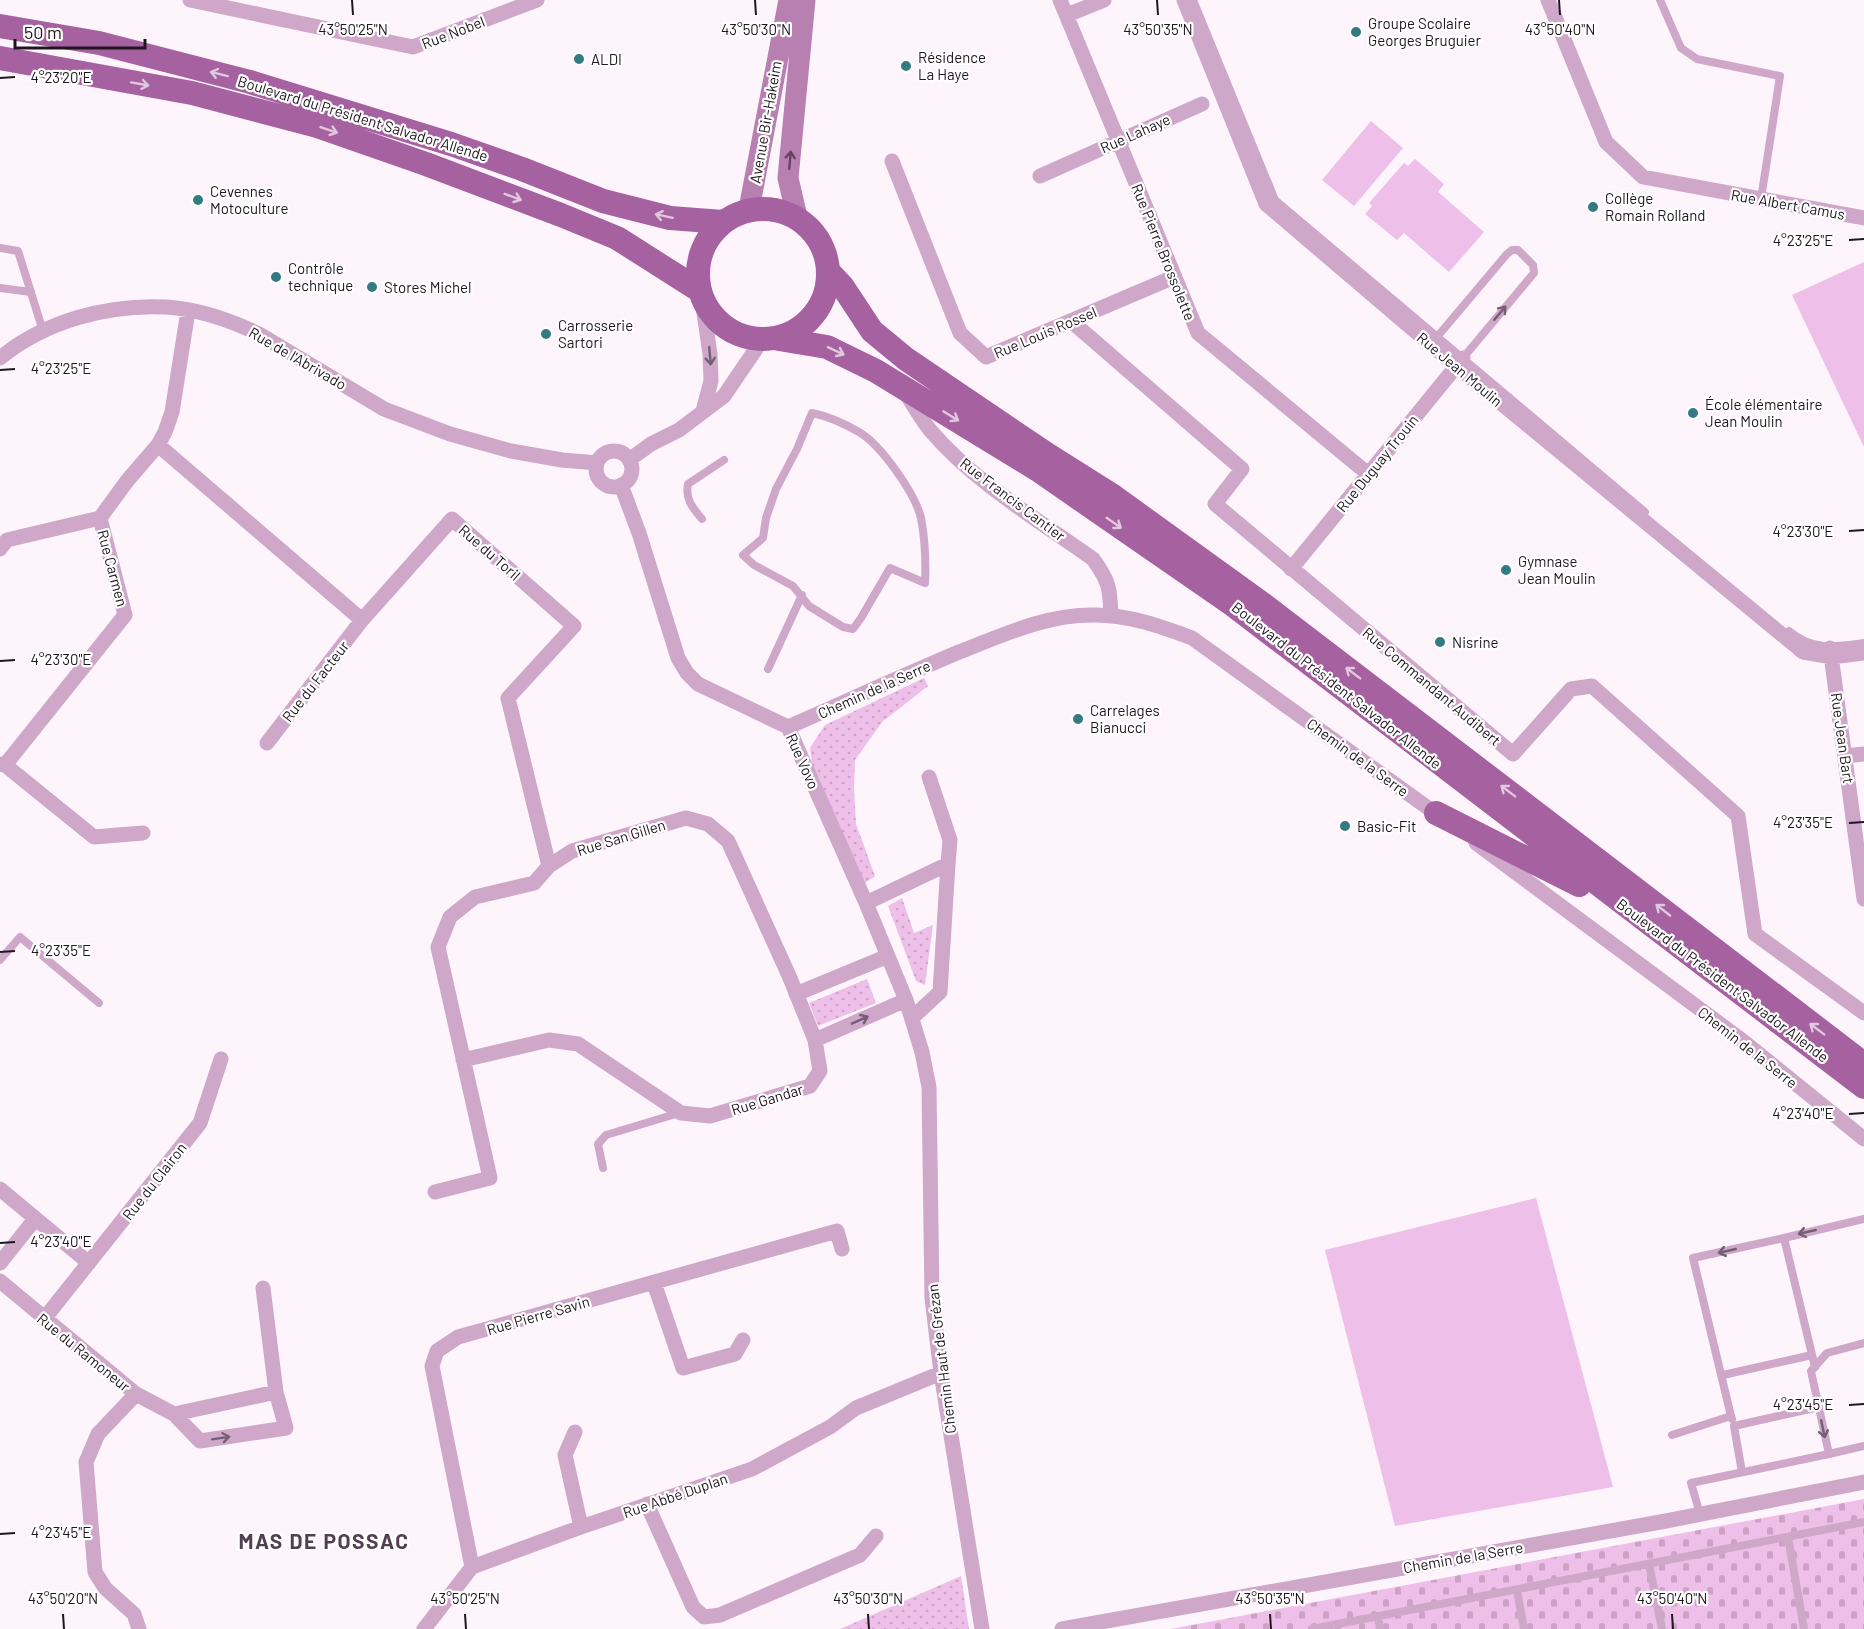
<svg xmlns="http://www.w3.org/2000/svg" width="1864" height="1629" font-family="Barlow,sans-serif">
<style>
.grass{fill:url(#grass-dots)}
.cemetery{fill:url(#cemetery-stones)}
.pitch{fill:#eebfe8}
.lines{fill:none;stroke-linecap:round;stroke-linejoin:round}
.service{stroke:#cea7c9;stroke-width:8}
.minor{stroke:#cea7c9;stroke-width:15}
.secondary{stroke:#b87fb1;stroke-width:21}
.primary{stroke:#a661a0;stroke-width:24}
.oneway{stroke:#e0c8de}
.oneway2{stroke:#644560}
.oneway3{stroke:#765e74}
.ticks{fill:none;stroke:#1f161e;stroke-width:2}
.poi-dot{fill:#337a84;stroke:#fff;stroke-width:2}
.labels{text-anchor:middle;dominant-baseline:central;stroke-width:4.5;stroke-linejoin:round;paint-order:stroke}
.poi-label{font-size:15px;fill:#1f161e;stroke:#fff;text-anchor:start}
.street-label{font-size:15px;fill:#1f161e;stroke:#fff}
.district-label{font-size:21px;font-weight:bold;letter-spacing:1.5px;fill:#533f51;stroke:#fff}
.ticks-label{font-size:15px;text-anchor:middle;fill:#1f161e;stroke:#fff;stroke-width:4.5;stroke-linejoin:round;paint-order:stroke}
</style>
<defs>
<pattern id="grass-dots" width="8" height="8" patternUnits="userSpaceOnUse" patternTransform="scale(1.5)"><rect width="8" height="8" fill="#eebfe8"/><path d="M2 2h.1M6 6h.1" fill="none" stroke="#cca3c7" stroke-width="1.8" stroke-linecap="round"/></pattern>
<pattern id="cemetery-stones" width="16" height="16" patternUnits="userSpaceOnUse" patternTransform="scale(1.5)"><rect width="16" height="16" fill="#eebfe8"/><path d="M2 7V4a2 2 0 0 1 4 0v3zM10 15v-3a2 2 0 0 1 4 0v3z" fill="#cca3c7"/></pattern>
</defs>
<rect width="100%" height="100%" fill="#fef4fc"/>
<path class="grass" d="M924 678 928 686 882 722 855 760 854 788 856 824 875 876 865 883 813 771 810 748 825 725Z
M902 898 914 933 933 925 925 985 916 981 888 906Z
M867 979 876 1003 818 1026 809 1003Z
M961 1576 969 1629H840Z"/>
<path class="cemetery" d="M1864 1499V1629H1171Z"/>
<path class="pitch" d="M1371 121 1403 148 1354 206 1322 180Z
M1415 159 1444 184 1438 192 1484 232 1449 272 1404 233 1397 240 1365 214 1372 206 1369 203 1404 163 1408 166Z
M1864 262V447L1792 295Z
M1536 1198 1613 1487 1395 1526 1325 1250Z"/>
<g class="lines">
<path class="service" d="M1193 0 1275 200 1645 512
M1660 0 1681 48 1697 59 1780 76 1761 199
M0 248 18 251 43 331
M0 288 31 292
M1437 337 1507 254 1512 250H1518L1533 265 1534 273 1463 358
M812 413C827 416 845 424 859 432 881 445 915 493 921 518 925 539 926 561 925 583L890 568 861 618 853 629 843 627 809 606 793 586 754 565 743 555 763 538 766 518 776 489 797 449Z
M702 519C692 507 685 499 688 484L724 460
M1789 631C1813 651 1835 647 1864 643
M768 669 802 595
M0 960 20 937 99 1003
M603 1168 598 1144 606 1135 679 1113
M1815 1367 1784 1238 1864 1219
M1723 1375 1812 1355
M1731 1416 1693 1258 1784 1238
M1672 1435 1731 1416 1732 1419
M1829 1454 1864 1446
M1742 1472 1734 1426 1819 1407
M1700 1514 1691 1483 1829 1454 1811 1371 1827 1353 1864 1343
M1788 1537 1804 1629
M1649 1564 1662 1629
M1517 1590 1524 1629
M1378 1616 1380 1629
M1312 1629 1864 1522"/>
<path class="minor" d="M190 0 413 47 537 0
M1060 0 1198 333 1367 473
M1184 0 1266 204 1456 366 1803 652 1832 657 1864 653
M1548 0 1606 142 1643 177 1864 218
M1067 15 1104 0
M892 161 960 333 986 357 1174 277
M1040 176 1202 104
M702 300 710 354 711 381 703 411
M1071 321 1242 469 1215 504 1513 754 1571 689 1592 686 1738 816 1755 934 1864 1013
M0 358C45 321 108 304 166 307 198 309 230 320 259 334L384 409 450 434 511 451 562 460 597 463
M907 395C914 406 921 419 930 430 974 482 1037 519 1093 559 1109 581 1110 588 1111 615
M158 445 362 620 452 519 574 626 508 698 549 866
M596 469a18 18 0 1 1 36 0a18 18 0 1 1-36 0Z
M629 460 651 444 679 430 724 396 762 340
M621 485 639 533 678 658 687 673 698 684 788 727 866 903 906 1000 922 1052 929 1087 932 1298 941 1373 982 1629
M0 549 7 540 100 518
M1291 569 1463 358
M1830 648 1864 899
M788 727C845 702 902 676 959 652 1003 635 1047 614 1095 615 1129 615 1160 626 1192 638L1442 818
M267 743 362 620
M1845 756 1864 754
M0 764 5 765 125 615 100 518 127 481 158 445 165 432 172 412 188 311
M5 765 94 837 143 833
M1476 843 1743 1041 1864 1139
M866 903 948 864 950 840 929 777
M796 994 888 956
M912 1018 940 992 948 864
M815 1040 906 1000
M0 1189 89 1263
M435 1192 490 1178 438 947 450 917 475 897 534 883 549 866 572 851 686 818 708 824 728 841 790 978 815 1040 820 1071 810 1086 710 1116 681 1113 578 1044 549 1040 463 1060
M0 1263 35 1219
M0 1281 136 1394 174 1414 200 1441 286 1428 276 1392 263 1288
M654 1283 683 1368 735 1354 743 1340
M44 1319 200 1123 221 1059
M136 1394 98 1434 86 1462 95 1572 105 1588 134 1614 139 1629
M174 1414 276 1392
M575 1432 565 1455 581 1527
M647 1504 693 1607 704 1617 720 1615 860 1555 876 1536
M472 1567 432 1366 437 1351 458 1337 837 1231 842 1249
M424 1629 472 1567 581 1527 752 1469 830 1427 856 1408 941 1373
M1062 1629 1666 1521 1864 1482"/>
<path class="secondary" d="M749 209 789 0
M797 217 788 178 805 0"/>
<path class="primary" d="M0 26 99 43 250 82 451 144 522 169 603 201 670 218 723 222
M0 58 192 93 317 126 426 164 561 215 617 238 699 290
M698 274a65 65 0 1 1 130 0a65 65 0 1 1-130 0Z
M829 272 843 287 872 331 906 359 1048 455 1113 496 1264 605 1864 1064
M779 339 827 347 876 371 1038 470 1233 605 1864 1087
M1436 813 1579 885"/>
</g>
<defs><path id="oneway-shaft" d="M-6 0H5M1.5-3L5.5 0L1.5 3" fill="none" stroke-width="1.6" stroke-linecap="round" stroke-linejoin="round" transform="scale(1.5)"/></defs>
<g class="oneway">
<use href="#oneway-shaft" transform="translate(219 74) rotate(-166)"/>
<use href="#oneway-shaft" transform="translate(140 84) rotate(10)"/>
<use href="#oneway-shaft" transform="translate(329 130) rotate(19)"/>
<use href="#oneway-shaft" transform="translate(513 197) rotate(21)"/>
<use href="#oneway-shaft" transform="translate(664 216) rotate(-168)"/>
<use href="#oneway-shaft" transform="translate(836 351) rotate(25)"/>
<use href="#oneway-shaft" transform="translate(951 416) rotate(32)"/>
<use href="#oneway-shaft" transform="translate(1114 523) rotate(35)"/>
<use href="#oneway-shaft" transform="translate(1353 673) rotate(-143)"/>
<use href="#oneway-shaft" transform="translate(1508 791) rotate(-143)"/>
<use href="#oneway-shaft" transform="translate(1663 910) rotate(-142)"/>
<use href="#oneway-shaft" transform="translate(1817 1029) rotate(-143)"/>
</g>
<use class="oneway2" href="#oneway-shaft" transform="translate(790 160) rotate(-85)"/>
<g class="oneway3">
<use href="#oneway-shaft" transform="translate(1500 313) rotate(-50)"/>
<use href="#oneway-shaft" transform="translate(710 356) rotate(85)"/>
<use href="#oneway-shaft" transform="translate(860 1020) rotate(-24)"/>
<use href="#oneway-shaft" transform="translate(1807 1232) rotate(167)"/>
<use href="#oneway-shaft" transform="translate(1727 1251) rotate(167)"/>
<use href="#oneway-shaft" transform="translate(1823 1429) rotate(78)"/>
<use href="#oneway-shaft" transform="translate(221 1438) rotate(-9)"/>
</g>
<path class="ticks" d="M352 0 353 15M755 0 756 15M1157 0 1158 15M1559 0 1560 15M0 78 15 77M1849 240 1864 239M0 370 15 369M1849 531 1864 530M0 661 15 660M1849 823 1864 822M0 952 15 951M1849 1114 1864 1113M0 1243 15 1242M1849 1405 1864 1404M0 1534 15 1533M63 1614 64 1629M465 1614 466 1629M868 1614 869 1629M1270 1614 1271 1629M1672 1614 1673 1629"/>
<g class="poi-dot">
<circle cx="1356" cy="32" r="6"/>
<circle cx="579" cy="59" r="6"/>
<circle cx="906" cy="66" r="6"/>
<circle cx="198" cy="200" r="6"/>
<circle cx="1593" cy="207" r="6"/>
<circle cx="276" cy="277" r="6"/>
<circle cx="372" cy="287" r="6"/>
<circle cx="546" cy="334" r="6"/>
<circle cx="1693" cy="413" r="6"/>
<circle cx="1506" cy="570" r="6"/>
<circle cx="1440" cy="642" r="6"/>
<circle cx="1078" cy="719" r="6"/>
<circle cx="1345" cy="826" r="6"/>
</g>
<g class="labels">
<g class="poi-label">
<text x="1368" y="23">Groupe Scolaire<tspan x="1368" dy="17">Georges Bruguier</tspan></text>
<text x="918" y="57">Résidence<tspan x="918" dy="17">La Haye</tspan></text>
<text x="591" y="59">ALDI</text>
<text x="210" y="191">Cevennes<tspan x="210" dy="17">Motoculture</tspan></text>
<text x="1605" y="198">Collège<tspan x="1605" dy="17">Romain Rolland</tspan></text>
<text x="288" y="268">Contrôle<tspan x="288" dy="17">technique</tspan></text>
<text x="384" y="287">Stores Michel</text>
<text x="558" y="325">Carrosserie<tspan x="558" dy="17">Sartori</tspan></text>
<text x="1705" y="404">École élémentaire<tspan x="1705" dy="17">Jean Moulin</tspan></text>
<text x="1518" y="561">Gymnase<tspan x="1518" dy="17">Jean Moulin</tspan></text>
<text x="1452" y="642">Nisrine</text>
<text x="1090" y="710">Carrelages<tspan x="1090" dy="17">Bianucci</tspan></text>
<text x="1357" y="826">Basic-Fit</text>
</g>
<g class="street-label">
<text transform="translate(453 32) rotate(-21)">Rue Nobel</text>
<text transform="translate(363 118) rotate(17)">Boulevard du Président Salvador Allende</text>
<text transform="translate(765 122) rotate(-80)">Avenue Bir-Hakeim</text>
<text transform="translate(1135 133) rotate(-24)">Rue Lahaye</text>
<text transform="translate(1788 204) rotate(10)">Rue Albert Camus</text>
<text transform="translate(1164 252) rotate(68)">Rue Pierre Brossolette</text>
<text transform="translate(1045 332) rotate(-23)">Rue Louis Rossel</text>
<text transform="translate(298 358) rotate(30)">Rue de l'Abrivado</text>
<text transform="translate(1460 369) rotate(40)">Rue Jean Moulin</text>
<text transform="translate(1377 463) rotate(-51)">Rue Duguay Trouin</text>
<text transform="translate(1013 499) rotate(37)">Rue Francis Cantier</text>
<text transform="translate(490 552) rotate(41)">Rue du Toril</text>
<text transform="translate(113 568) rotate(75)">Rue Carmen</text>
<text transform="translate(315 681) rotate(-52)">Rue du Facteur</text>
<text transform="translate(1337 685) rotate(38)">Boulevard du Président Salvador Allende</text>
<text transform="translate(1432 686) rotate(40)">Rue Commandant Audibert</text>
<text transform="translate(874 689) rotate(-24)">Chemin de la Serre</text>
<text transform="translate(1843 738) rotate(82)">Rue Jean Bart</text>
<text transform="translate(1358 757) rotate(36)">Chemin de la Serre</text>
<text transform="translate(803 761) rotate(66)">Rue Vovo</text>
<text transform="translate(621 837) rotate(-17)">Rue San Gillen</text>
<text transform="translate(1723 980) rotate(37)">Boulevard du Président Salvador Allende</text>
<text transform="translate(1748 1047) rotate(38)">Chemin de la Serre</text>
<text transform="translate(767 1099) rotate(-17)">Rue Gandar</text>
<text transform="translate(154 1181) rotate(-52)">Rue du Clairon</text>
<text transform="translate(538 1315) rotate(-16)">Rue Pierre Savin</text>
<text transform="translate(84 1352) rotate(39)">Rue du Ramoneur</text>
<text transform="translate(941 1359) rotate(-97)">Chemin Haut de Grézan</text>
<text transform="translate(675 1495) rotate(-19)">Rue Abbé Duplan</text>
<text transform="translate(1463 1557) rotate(-10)">Chemin de la Serre</text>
</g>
<g class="district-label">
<text x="324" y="1540">MAS DE POSSAC</text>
</g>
</g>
<g class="ticks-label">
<text x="353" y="35">43°50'25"N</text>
<text x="756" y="35">43°50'30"N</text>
<text x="1158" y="35">43°50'35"N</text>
<text x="1560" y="35">43°50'40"N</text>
<text x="61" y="83">4°23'20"E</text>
<text x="1803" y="246">4°23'25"E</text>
<text x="61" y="374">4°23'25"E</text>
<text x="1803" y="537">4°23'30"E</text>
<text x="61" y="665">4°23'30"E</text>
<text x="1803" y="828">4°23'35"E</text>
<text x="61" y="956">4°23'35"E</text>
<text x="1803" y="1119">4°23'40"E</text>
<text x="61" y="1247">4°23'40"E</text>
<text x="1803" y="1410">4°23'45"E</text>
<text x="61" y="1538">4°23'45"E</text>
<text x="63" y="1604">43°50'20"N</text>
<text x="465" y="1604">43°50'25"N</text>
<text x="868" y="1604">43°50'30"N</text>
<text x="1270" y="1604">43°50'35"N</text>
<text x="1672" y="1604">43°50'40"N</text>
</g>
<path d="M15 39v9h130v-9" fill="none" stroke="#1f161e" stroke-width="3"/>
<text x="24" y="39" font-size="18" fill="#1f161e" stroke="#ffffff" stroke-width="4.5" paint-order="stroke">50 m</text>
</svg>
